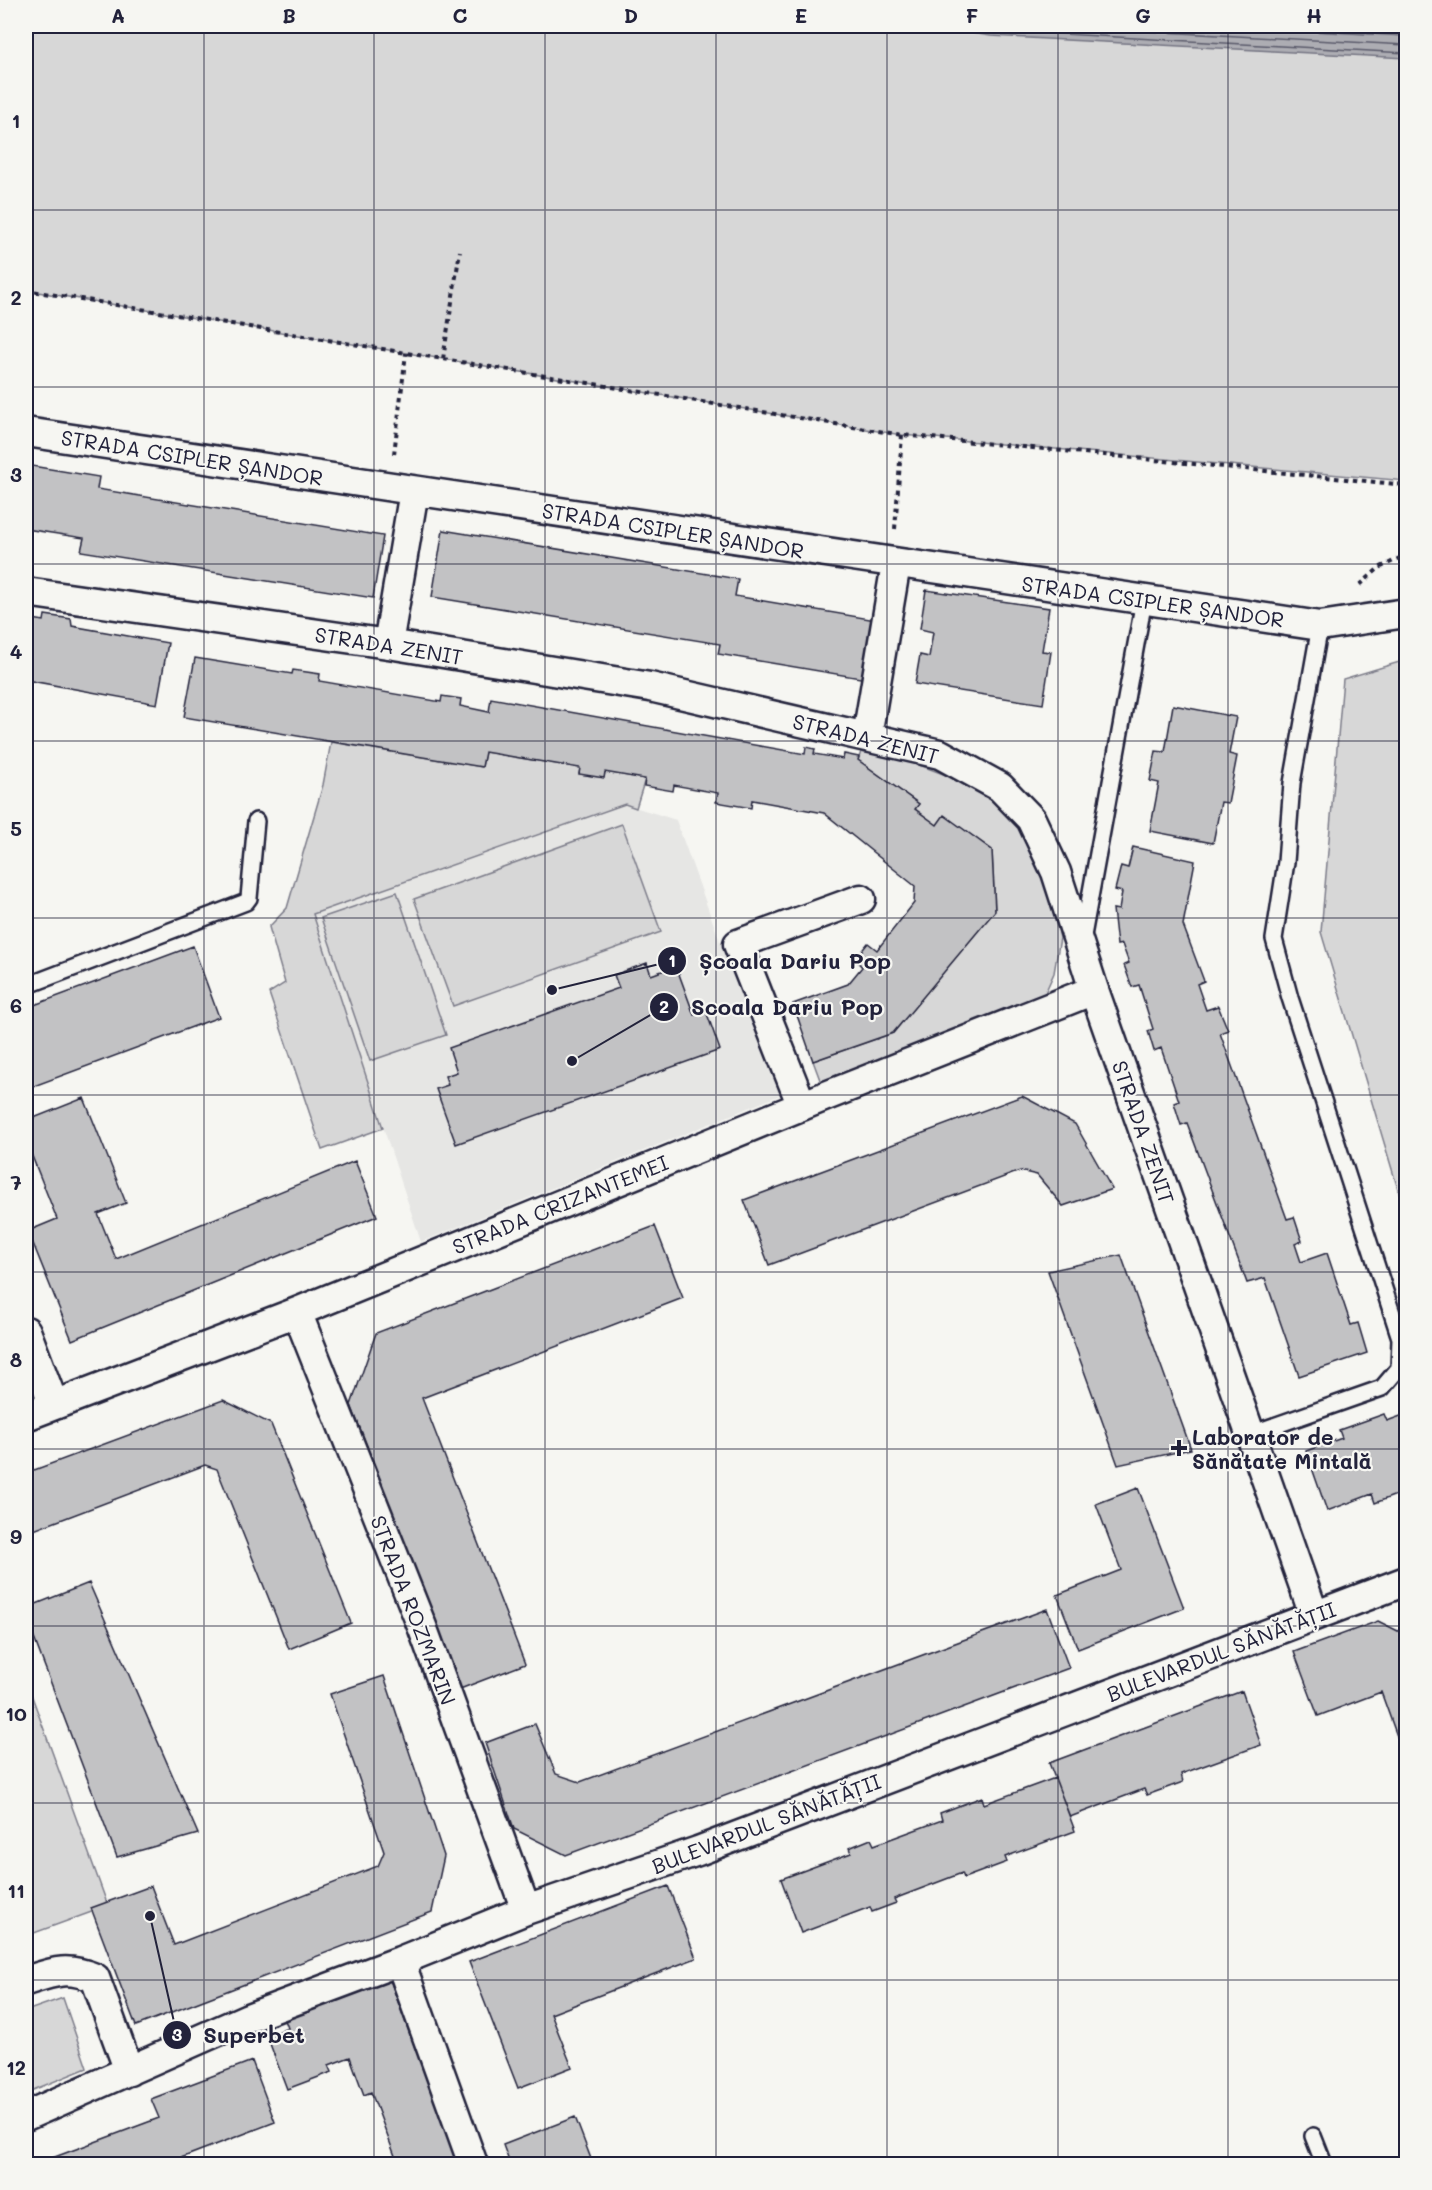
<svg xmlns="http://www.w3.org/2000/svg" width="1432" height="2190" font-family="Mali,sans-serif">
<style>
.built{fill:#e6e6e4}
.green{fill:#d7d7d7;stroke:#7c7c89;stroke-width:1.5}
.water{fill:#adadb3;stroke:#757583;stroke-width:1.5}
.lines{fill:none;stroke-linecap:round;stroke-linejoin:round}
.shore{stroke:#5a5a6b;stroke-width:1.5}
.building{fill:#c2c2c4;stroke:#22223b;stroke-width:1.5}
.lane-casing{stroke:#22223b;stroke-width:20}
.street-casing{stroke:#22223b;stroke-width:33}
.path{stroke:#22223b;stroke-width:4;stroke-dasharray:4.5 4.5;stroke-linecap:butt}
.lane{stroke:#f6f6f2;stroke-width:15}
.street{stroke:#f6f6f2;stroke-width:28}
.grid{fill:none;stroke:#22223b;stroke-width:1.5;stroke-opacity:0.55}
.poi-dot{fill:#22223b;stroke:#f6f6f2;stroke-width:2}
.labels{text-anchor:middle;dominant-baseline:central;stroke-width:4.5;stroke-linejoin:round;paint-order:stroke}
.street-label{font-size:21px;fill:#22223b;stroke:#f6f6f2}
.poi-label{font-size:21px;font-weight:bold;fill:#22223b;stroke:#f6f6f2;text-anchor:start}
.leader{fill:none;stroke:#22223b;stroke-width:2}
.callout-dot{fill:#22223b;stroke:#f6f6f2;stroke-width:2}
.mark-label{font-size:18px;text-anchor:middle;font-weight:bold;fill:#fff}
.callout-label{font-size:22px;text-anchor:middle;font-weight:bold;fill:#22223b;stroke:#f6f6f2;stroke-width:4.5;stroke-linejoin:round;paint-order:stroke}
.neatline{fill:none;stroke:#22223b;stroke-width:2}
.grid-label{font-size:20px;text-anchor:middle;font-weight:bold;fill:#22223b}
</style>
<rect width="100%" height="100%" fill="#f6f6f2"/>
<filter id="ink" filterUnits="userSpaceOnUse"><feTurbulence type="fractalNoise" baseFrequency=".0167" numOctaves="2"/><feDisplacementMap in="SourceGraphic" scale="12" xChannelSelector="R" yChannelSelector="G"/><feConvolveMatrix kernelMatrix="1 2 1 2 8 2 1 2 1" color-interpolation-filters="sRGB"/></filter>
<g filter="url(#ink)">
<path class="built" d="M625 804 676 820 723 950 738 944 795 1089 421 1242 313 914Z"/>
<path class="green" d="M26 26H1406V481L902 435 26 290Z
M1406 660V1216L1321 932 1343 679Z
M331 742 482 767 485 752 580 768 579 774 604 778 605 772 645 779 636 808 625 804 313 914 383 1128 322 1150 269 993 285 983 269 927 287 908 323 785Z
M864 744 967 783 1017 816 1048 880 1060 938 1054 973 1036 1013 826 1096 813 1061 893 1033 995 910 992 850 944 816 937 825 915 809 919 804 858 760Z
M622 824 661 932 453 1006 414 899Z
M397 892 446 1035 370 1061 321 918Z
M26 1680 108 1906 26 1936Z
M63 1998 87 2068 26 2093V2011Z"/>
<path class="water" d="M924 26H1406V58L991 36Z"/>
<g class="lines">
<path class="shore" d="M964 26 992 30 1406 53
M1050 26 1406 45
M1215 26 1406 36"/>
</g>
<path class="building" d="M26 465 99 477 97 489 383 536 373 598 81 551 84 538 26 529Z
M443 530 738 579 735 596 876 620 866 679 718 654 720 644 432 597Z
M926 590 1049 608 1042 651 1051 652 1043 704 915 684 920 655 929 657 933 632 920 629Z
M45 615 71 619 72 626 168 643 157 704 26 680V618L44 621Z
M195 658 292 674 293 670 320 674 319 681 441 702 442 696 461 699 460 706 489 712 491 698 805 754 806 747 815 749 814 754 843 759 844 754 859 757 858 760 919 804 915 809 937 825 944 815 992 850 995 911 893 1033 813 1061 793 1004 848 984 862 967 855 959 868 943 877 950 914 903 915 886 824 813 752 800 751 808 716 802 718 793 674 785 673 791 644 786 645 779 605 772 604 778 579 774 580 768 485 752 482 767 184 717Z
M1173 705 1236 717 1229 754 1237 756 1228 803 1221 802 1213 843 1150 831 1159 783 1150 781 1156 751 1165 752Z
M1133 847 1195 861 1183 925 1204 981 1197 984 1206 1010 1218 1006 1228 1030 1220 1033 1287 1219 1294 1217 1302 1241 1295 1244 1301 1262 1327 1253 1351 1325 1358 1323 1367 1353 1299 1376 1265 1278 1247 1283 1187 1123 1181 1125 1174 1103 1179 1101 1161 1048 1154 1051 1148 1031 1153 1029 1139 985 1132 987 1124 965 1129 963 1122 944 1117 945 1113 909 1119 910 1122 892 1115 890 1121 866 1128 868Z
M193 946 219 1017 26 1089V1008Z
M647 963 651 975 676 966 694 1015 706 1011 720 1050 456 1144 436 1089 448 1085 445 1076 457 1072 449 1048 619 988 614 975Z
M1022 1096 1075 1124 1112 1189 1063 1206 1037 1175 1020 1171 769 1265 744 1200Z
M84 1098 126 1203 98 1214 116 1259 355 1161 377 1216 72 1340 28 1231 57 1219 26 1141V1121Z
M655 1226 683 1298 422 1398 525 1664 460 1689 351 1405 376 1333Z
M1121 1255 1191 1449 1118 1465 1048 1271Z
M223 1400 271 1424 351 1623 289 1649 217 1469 205 1465 26 1533V1473Z
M1384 1414 1387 1421 1406 1414V1482L1401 1484 1404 1492 1375 1503 1372 1494 1327 1511 1306 1451 1342 1438 1339 1430Z
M1138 1488 1184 1608 1078 1649 1057 1595 1121 1570 1096 1504Z
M26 1578 35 1603 26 1607Z
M89 1583 198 1834 117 1857 26 1617V1608Z
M1047 1609 1069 1668 566 1855 514 1829 485 1743 535 1724 556 1774 580 1782Z
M1378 1621 1406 1635V1761L1381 1692 1318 1716 1294 1652Z
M384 1676 444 1856 432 1912 136 2026 91 1908 151 1886 174 1945 378 1866 384 1852 330 1694Z
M1242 1691 1261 1745 1181 1774 1183 1782 1147 1795 1144 1789 1070 1817 1049 1763Z
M1055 1778 1075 1831 1005 1857 1007 1862 964 1878 962 1873 894 1899 896 1903 872 1912 870 1907 801 1933 781 1879 851 1853 849 1848 871 1839 874 1845 942 1820 940 1813 982 1797 984 1804Z
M668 1886 696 1958 551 2014 572 2067 518 2088 469 1962Z
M390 1980 458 2164H398L371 2092 364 2095 350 2057 329 2065 332 2072 287 2089 267 2036 288 2028 285 2020Z
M252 2061 275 2122 181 2158 184 2164H36L159 2118 151 2099Z
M575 2117 593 2164H510L503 2145Z
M1406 2157V2164H1385Z"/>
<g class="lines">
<defs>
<path id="lane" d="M1083 936 1144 600
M26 986 246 902 249 898 256 821
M1251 1434 1382 1388 1399 1368 1400 1338 1290 998 1274 939 1286 862 1292 783 1320 626
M1313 2136 1324 2164"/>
<path id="street" d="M26 432 1320 626 1406 613
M26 592 388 644 650 687 940 754 1000 787 1031 819 1056 872 1094 990 1314 1615
M388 644 414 491
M867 736 896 564
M802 1106 738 944 861 899
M297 1312 423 1629 526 1910
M26 1331 54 1405
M26 1416 297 1312 826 1096 1094 990
M400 1961 473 2164
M26 1981C53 1972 66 1966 95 1978L129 2071
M26 2116 248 2018 400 1961 526 1910 698 1851 1406 1581"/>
</defs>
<use href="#lane" class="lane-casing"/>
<use href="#street" class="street-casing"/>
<path class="path" d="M26 290 902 435 1406 485
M443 359 460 251
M394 454 406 353
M895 529 902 435
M1360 585 1379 568 1406 555"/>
<use href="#lane" class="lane"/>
<use href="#street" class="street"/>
</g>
</g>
<path class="grid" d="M204 26V2164M374 26V2164M545 26V2164M716 26V2164M887 26V2164M1058 26V2164M1228 26V2164M26 210H1406M26 387H1406M26 564H1406M26 741H1406M26 918H1406M26 1095H1406M26 1272H1406M26 1449H1406M26 1626H1406M26 1803H1406M26 1980H1406"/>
<path class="poi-dot" d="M1176 1439h6v6h6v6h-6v6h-6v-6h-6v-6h6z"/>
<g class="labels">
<g class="street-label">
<text transform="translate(192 457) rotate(9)">STRADA CSIPLER ȘANDOR</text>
<text transform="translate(673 530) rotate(9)">STRADA CSIPLER ȘANDOR</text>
<text transform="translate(1153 601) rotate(8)">STRADA CSIPLER ȘANDOR</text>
<text transform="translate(389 645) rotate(9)">STRADA ZENIT</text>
<text transform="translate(866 738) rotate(14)">STRADA ZENIT</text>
<text transform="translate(1144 1132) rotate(71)">STRADA ZENIT</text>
<text transform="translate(560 1204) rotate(-22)">STRADA CRIZANTEMEI</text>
<text transform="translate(414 1610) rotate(69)">STRADA ROZMARIN</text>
<text transform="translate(1221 1651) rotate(-21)">BULEVARDUL SĂNĂTĂȚII</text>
<text transform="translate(766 1823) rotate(-21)">BULEVARDUL SĂNĂTĂȚII</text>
</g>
<g class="poi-label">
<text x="1192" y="1436">Laborator de<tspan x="1192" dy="24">Sănătate Mintală</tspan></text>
</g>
</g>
<path class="leader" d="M552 990L672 961M572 1061L664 1007M150 1916L177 2035"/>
<g class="callout-dot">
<circle cx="552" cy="990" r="6"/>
<circle cx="572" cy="1061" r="6"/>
<circle cx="150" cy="1916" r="6"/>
<circle cx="672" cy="961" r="15"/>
<circle cx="664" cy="1007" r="15"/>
<circle cx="177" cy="2035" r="15"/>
</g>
<g class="mark-label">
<text x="672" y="967">1</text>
<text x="664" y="1013">2</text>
<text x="177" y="2041">3</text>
</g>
<g class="callout-label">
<text x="795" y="969">Școala Dariu Pop</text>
<text x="787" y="1015">Scoala Dariu Pop</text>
<text x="254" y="2043">Superbet</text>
</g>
<rect width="1432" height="2190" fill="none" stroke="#f6f6f2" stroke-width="66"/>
<rect x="33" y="33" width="1366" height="2124" class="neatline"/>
<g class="grid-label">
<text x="118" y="23">A</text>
<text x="289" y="23">B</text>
<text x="460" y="23">C</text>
<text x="631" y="23">D</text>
<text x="801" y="23">E</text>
<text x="972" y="23">F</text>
<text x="1143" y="23">G</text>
<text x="1314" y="23">H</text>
<text x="16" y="128">1</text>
<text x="16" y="305">2</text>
<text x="16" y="482">3</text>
<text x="16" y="659">4</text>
<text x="16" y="836">5</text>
<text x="16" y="1013">6</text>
<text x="16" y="1190">7</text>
<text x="16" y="1367">8</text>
<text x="16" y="1544">9</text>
<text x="16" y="1721">10</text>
<text x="16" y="1898">11</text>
<text x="16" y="2075">12</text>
</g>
</svg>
